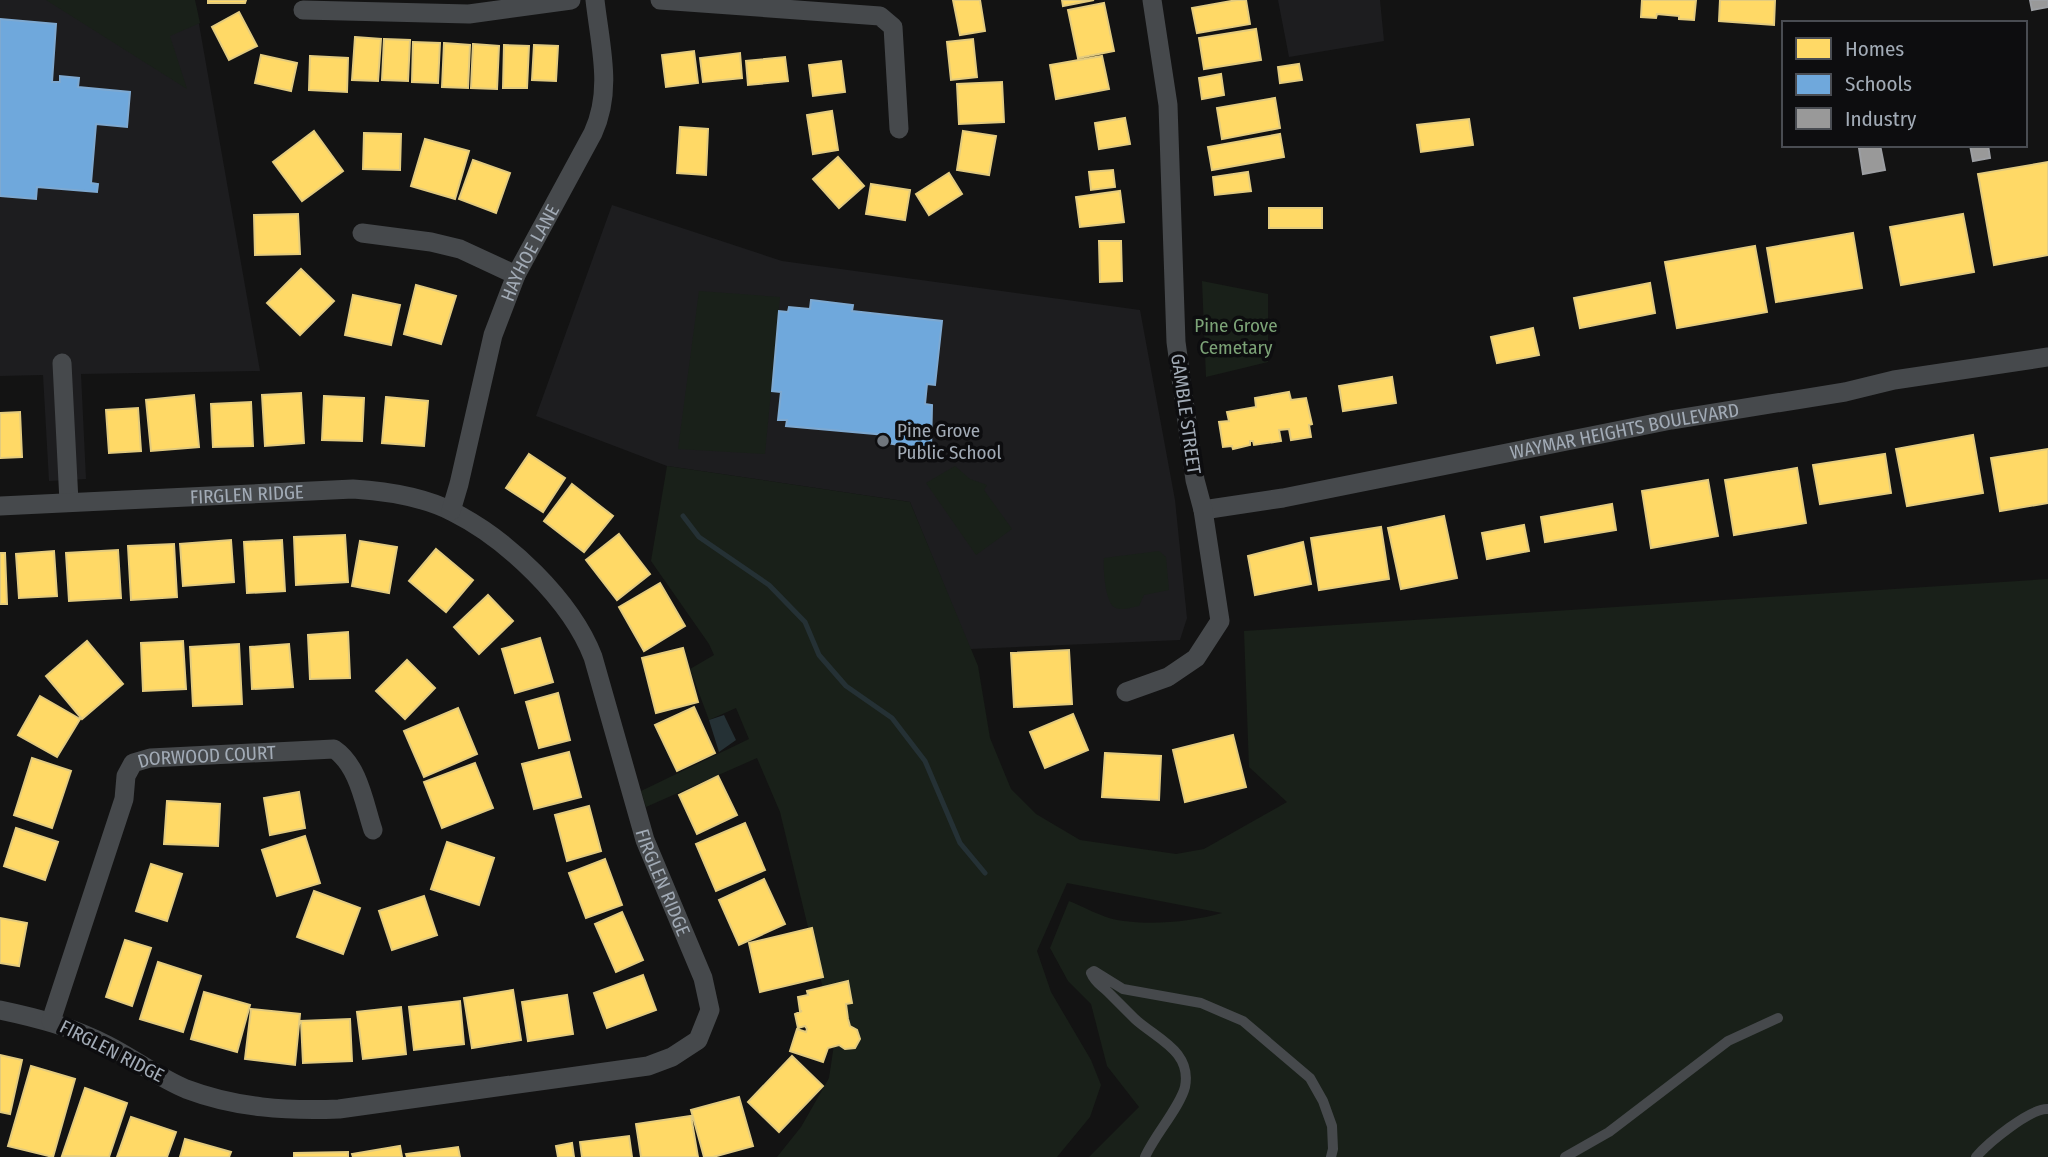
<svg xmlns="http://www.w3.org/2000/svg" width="2048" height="1157" font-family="'Fira Sans Condensed',sans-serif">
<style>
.built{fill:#1d1d1f}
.green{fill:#192019}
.water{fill:#253135}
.homes{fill:#ffd966;stroke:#e3cb7e;stroke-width:2}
.schools{fill:#6fa8dc;stroke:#7ea9d1;stroke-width:2}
.industry{fill:#999;stroke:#9c9ea2;stroke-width:2}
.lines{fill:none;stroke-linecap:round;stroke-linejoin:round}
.stream{stroke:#253135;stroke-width:5}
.lane{stroke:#46494c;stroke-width:10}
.street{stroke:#46494c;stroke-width:19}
.poi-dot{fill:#70767d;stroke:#0d0d0f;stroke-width:2.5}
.labels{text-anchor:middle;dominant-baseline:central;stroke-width:7;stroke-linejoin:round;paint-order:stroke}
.street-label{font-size:19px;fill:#a2abb6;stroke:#0d0d0f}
.park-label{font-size:19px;fill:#7ca377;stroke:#0d0d0f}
.poi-label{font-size:19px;fill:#a2abb6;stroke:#0d0d0f;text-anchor:start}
</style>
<rect width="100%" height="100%" fill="#131313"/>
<path class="built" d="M0 0H173L196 7 260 371 81 374 86 479 49 481 43 375 0 376Z
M1278 0H1380L1384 41 1289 57Z
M612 205 782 261 1140 310 1175 500 1187 618 1180 640 970 649 910 502 667 466 536 416Z"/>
<path class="green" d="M46 0H195L200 23 170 36 187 89Z
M1202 281 1268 294V362L1206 377Z
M699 291 780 297 765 454 678 449Z
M667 466 910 502 978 666 990 738 1011 789 1036 814 1080 840 1176 854 1204 849 1287 802 1249 767 1244 631 2048 579V1157H1089L1139 1107 1107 1066 1091 1004 1068 981 1050 948 1069 901C1082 906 1096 914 1109 918 1142 927 1191 922 1222 913L1067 883 1037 951 1051 992 1091 1060 1101 1085 1090 1117 1057 1157H777L801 1127 829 1078 835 1038 780 812 757 758 646 807 641 791 749 739 736 708 709 720 690 669 714 655 709 644 651 561Z
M955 466 970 479 987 485 984 490 1012 529 976 555 926 483Z
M1159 551 1166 557 1169 590 1144 595 1139 606C1133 607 1122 611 1116 608 1105 605 1103 568 1104 558Z"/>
<path class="water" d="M724 715 736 740 719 752 709 720Z"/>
<path class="homes" d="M208 0H246L245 3H208Z
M953 0H980L985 31 960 35Z
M1062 0H1094L1063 6Z
M1237 0H1246L1250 24 1197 33 1192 8Z
M1642 0H1696L1694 20 1679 19V16L1657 14 1656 18 1641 17Z
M1720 0H1775L1774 25 1719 21Z
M1104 3 1114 51 1078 58 1068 10Z
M239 12 257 46 229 60 212 27Z
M1256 29 1261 60 1204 69 1199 38Z
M355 37 381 39 378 81 352 80Z
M384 39 410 40 408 81 382 80Z
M973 39 977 77 951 80 947 42Z
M413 42 440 43 438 83 412 82Z
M444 43 470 45 468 88 442 87Z
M473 44 499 46 497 89 471 88Z
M504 45 529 46 527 88H503Z
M534 45 558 46 556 81 532 80Z
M694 51 698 83 666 87 662 55Z
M740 53 742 78 703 82 700 58Z
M261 55 297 63 291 91 255 83Z
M310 56 348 58 347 92 309 90Z
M1102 56 1109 89 1056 99 1050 65Z
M785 57 788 81 748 85 746 61Z
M841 61 845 92 813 96 809 65Z
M1299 64 1302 80 1280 83 1278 67Z
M1221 74 1224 95 1202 99 1199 78Z
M1002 82 1004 122 959 124 957 84Z
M1275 98 1280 128 1222 139 1217 108Z
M832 111 838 150 813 154 807 115Z
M1125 118 1130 144 1099 149 1095 123Z
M1469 119 1473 145 1421 152 1417 125Z
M680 127 708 129 706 175 677 173Z
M314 131 343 171 302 201 273 162Z
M963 131 996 136 989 175 957 170Z
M364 133 401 134 400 170 363 169Z
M1280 134 1284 157 1212 170 1208 147Z
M425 139 469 151 455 199 411 186Z
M838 157 864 186 839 208 813 179Z
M473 160 510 173 496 213 459 199Z
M2048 162V255L1994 265 1978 174Z
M1113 170 1115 187 1091 190 1089 172Z
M1248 172 1251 191 1215 195 1213 177Z
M949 173 962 194 929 215 916 194Z
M871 184 910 190 905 220 866 214Z
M1120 191 1124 222 1080 227 1076 197Z
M1269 208H1322V228H1269Z
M298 214 300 254 255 255 254 215Z
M1963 214 1974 272 1901 285 1890 227Z
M1853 233 1862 288 1776 302 1767 248Z
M1099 241H1121L1122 281 1100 282Z
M1755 246 1767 312 1677 328 1665 262Z
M301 269 334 301 300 335 267 303Z
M1650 283 1655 313 1580 328 1574 298Z
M416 285 456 296 441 344 404 334Z
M353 295 400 305 391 345 345 335Z
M1533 328 1539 355 1497 363 1491 337Z
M1392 377 1396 403 1343 411 1339 386Z
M1289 392 1291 400 1306 398 1312 424 1309 425 1311 437 1291 440 1289 429 1279 430 1281 441 1254 445 1253 441H1250V445L1233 449 1232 446 1223 447 1219 422 1229 421 1227 412 1256 407 1255 398Z
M301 393 304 443 265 446 262 395Z
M194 395 199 447 151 451 146 400Z
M324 396 364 398 362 441 322 440Z
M386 397 428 401 424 446 382 443Z
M251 402 253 446 213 447 211 404Z
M138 408 141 451 109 453 106 410Z
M20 412 22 457 0 458V413Z
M1973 435 1983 493 1907 506 1896 449Z
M2048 449V503L2000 511 1991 458Z
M529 454 565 478 543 512 506 488Z
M1885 454 1891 493 1820 504 1813 465Z
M1797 468 1806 523 1734 535 1725 480Z
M1708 480 1718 536 1651 548 1642 491Z
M572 484 613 516 584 552 544 521Z
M1612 504 1616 530 1545 542 1541 517Z
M1444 516 1457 578 1401 589 1388 528Z
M1524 525 1529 551 1487 559 1482 533Z
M1381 527 1389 579 1319 590 1311 538Z
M619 534 650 574 617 600 586 560Z
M345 535 348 582 296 585 294 537Z
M231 540 234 582 183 586 180 544Z
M282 540 285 591 247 593 244 542Z
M360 541 397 547 389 593 352 586Z
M1303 542 1311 584 1255 595 1248 556Z
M174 544 177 597 131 600 128 546Z
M436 549 473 580 446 612 409 581Z
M118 550 121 598 69 601 66 553Z
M54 551 57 596 19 598 16 554Z
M0 553H5L7 604H0Z
M660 583 685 626 644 651 619 607Z
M488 595 513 621 479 654 454 627Z
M348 632 350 678 310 679 308 635Z
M540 638 553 682 515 693 502 649Z
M87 641 123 684 82 719 46 676Z
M183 641 186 689 143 691 141 643Z
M239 644 242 704 193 706 190 647Z
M289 644 293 687 252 689 250 647Z
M683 648 698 702 656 713 642 658Z
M1069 650 1072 704 1014 707 1011 653Z
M407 660 435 688 405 719 376 691Z
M558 693 570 740 539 748 526 702Z
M40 696 80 719 57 757 18 735Z
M694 707 715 753 677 771 655 725Z
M458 708 477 754 424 777 404 731Z
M1073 714 1088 750 1045 768 1030 732Z
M1233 735 1246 787 1185 802 1173 750Z
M569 752 581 797 534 809 522 764Z
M1105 753 1161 756 1159 800 1102 797Z
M32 758 71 771 52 828 14 815Z
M475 763 493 808 442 828 424 782Z
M718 776 737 815 697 834 679 795Z
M299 792 305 828 270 835 264 798Z
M167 801 220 804 218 846 164 844Z
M589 806 601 851 567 861 555 815Z
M745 823 765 870 716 891 696 844Z
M16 828 58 842 45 880 4 866Z
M305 836 320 883 277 896 262 850Z
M447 842 494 858 479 905 431 889Z
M605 859 622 905 586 918 569 873Z
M151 864 182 874 167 921 136 911Z
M764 879 785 924 739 945 719 900Z
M314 891 360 908 343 954 297 937Z
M424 896 437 935 392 950 379 911Z
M622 912 643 960 616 972 595 924Z
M0 918 27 923 19 966 0 963Z
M812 928 823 977 760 992 749 943Z
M125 940 151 948 132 1006 106 997Z
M158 962 201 976 183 1032 140 1019Z
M643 975 656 1010 607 1028 594 993Z
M848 981 852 1003 846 1004 848 1019 850 1026 857 1030 860 1039 855 1048 845 1049 839 1045 828 1048 823 1062 790 1051 797 1029 806 1032 807 1029 805 1026 798 1028 795 1014 802 1011H800L798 997 808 995 807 991Z
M513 990 521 1040 472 1048 464 998Z
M204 992 250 1005 237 1052 191 1039Z
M567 995 573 1034 528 1041 522 1002Z
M460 1001 464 1044 414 1050 409 1007Z
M401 1007 406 1054 363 1059 357 1012Z
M251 1009 300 1014 295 1065 245 1059Z
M350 1019 352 1061 303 1063 301 1021Z
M0 1055 22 1060 10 1114 0 1112Z
M792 1056 823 1086 779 1132 748 1102Z
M31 1066 75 1079 53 1157 8 1146Z
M85 1088 127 1103 109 1157 62 1156Z
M739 1097 753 1146 713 1157H704L691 1110Z
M691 1116 698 1157H641L636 1124Z
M131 1117 176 1132 167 1157H117Z
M629 1136 632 1157H582L580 1142Z
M185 1139 231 1152 229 1157H180Z
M572 1143 574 1157H558L556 1146Z
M400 1146 402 1157H353L352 1154Z
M458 1147 460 1157H407L406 1154Z
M348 1152V1157H294V1153Z"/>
<path class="schools" d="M0 19 56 24 52 82H60V76L79 78 78 87 130 92 127 127 96 124 91 183 98 184 97 192 37 187 36 199 0 196Z
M811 300 853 305 852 311 942 321 935 385 927 384 925 404 932 405 931 450 886 443V435L786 426 787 420H778L781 392 772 391 779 311 788 312 789 307 810 309Z"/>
<path class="industry" d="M2030 0H2048V7L2032 10Z
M1880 145 1885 170 1863 174 1859 148Z
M1970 145H1988L1990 158 1973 161Z"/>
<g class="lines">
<path class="stream" d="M683 516 699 537 769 585 805 622 819 655 846 686 892 718 925 761 960 843 985 873"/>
<path class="lane" d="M1145 1157C1154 1136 1180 1107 1185 1087 1192 1051 1157 1039 1135 1019 1126 1010 1117 1001 1108 992 1101 985 1095 983 1091 973L1094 971 1123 989 1201 1003 1243 1021 1310 1078 1323 1101 1332 1126 1333 1149 1331 1157
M1565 1157 1609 1132 1728 1041 1778 1018
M1976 1157C1988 1143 2030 1108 2048 1109"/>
<g class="street">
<path d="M660 0 880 16 893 27 899 129"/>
<path d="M303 10 469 14 571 0"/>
<path d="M362 233 431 242 460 249 516 275"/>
<path d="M62 363 69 502"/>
<path id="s1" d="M0 506 353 489C385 491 424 497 453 512 507 539 571 600 593 657L645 840 703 978 710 1010 698 1040 672 1057 648 1066 339 1109C287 1111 236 1108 186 1089 159 1078 133 1058 107 1045 72 1027 38 1018 0 1010"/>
<path id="s2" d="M1203 510 1283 498 1671 420 1845 392 1894 380 2048 357"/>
<path id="s3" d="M451 511 459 484 493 335 516 275 593 133C613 90 600 45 595 0"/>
<path d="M1126 692 1168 677 1196 658 1220 621 1203 510 1195 480 1176 342 1168 105 1152 0"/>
<path id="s4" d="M51 1021 124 799 126 776 133 763 150 758 334 749C359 766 364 803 373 830"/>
</g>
</g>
<circle class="poi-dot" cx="883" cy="441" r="7"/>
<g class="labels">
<g class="street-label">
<text stroke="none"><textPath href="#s3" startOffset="271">HAYHOE LANE</textPath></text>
<text transform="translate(1186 414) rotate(82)">GAMBLE STREET</text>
<text stroke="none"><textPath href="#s2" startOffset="429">WAYMAR HEIGHTS BOULEVARD</textPath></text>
<text stroke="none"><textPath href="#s1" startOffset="247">FIRGLEN RIDGE</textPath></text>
<text stroke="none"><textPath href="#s4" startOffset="346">DORWOOD COURT</textPath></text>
<text stroke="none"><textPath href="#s1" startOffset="898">FIRGLEN RIDGE</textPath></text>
<text transform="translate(112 1051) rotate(27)">FIRGLEN RIDGE</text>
</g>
<g class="park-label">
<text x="1236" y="325">Pine Grove<tspan x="1236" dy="22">Cemetary</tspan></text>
</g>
<g class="poi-label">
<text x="897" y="430">Pine Grove<tspan x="897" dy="22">Public School</tspan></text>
</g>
</g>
<rect x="1782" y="21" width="245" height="126" fill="#0d0d0f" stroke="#494c52" stroke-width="2"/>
<rect x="1796" y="38" width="35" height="21" fill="#ffd966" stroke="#494c52" stroke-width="2"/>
<text x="1845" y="56" font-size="21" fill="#a2abb6">Homes</text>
<rect x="1796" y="74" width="35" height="21" fill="#6fa8dc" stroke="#494c52" stroke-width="2"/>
<text x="1845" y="91" font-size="21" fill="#a2abb6">Schools</text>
<rect x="1796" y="108" width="35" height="21" fill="#999999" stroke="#494c52" stroke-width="2"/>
<text x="1845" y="126" font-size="21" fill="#a2abb6">Industry</text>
</svg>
